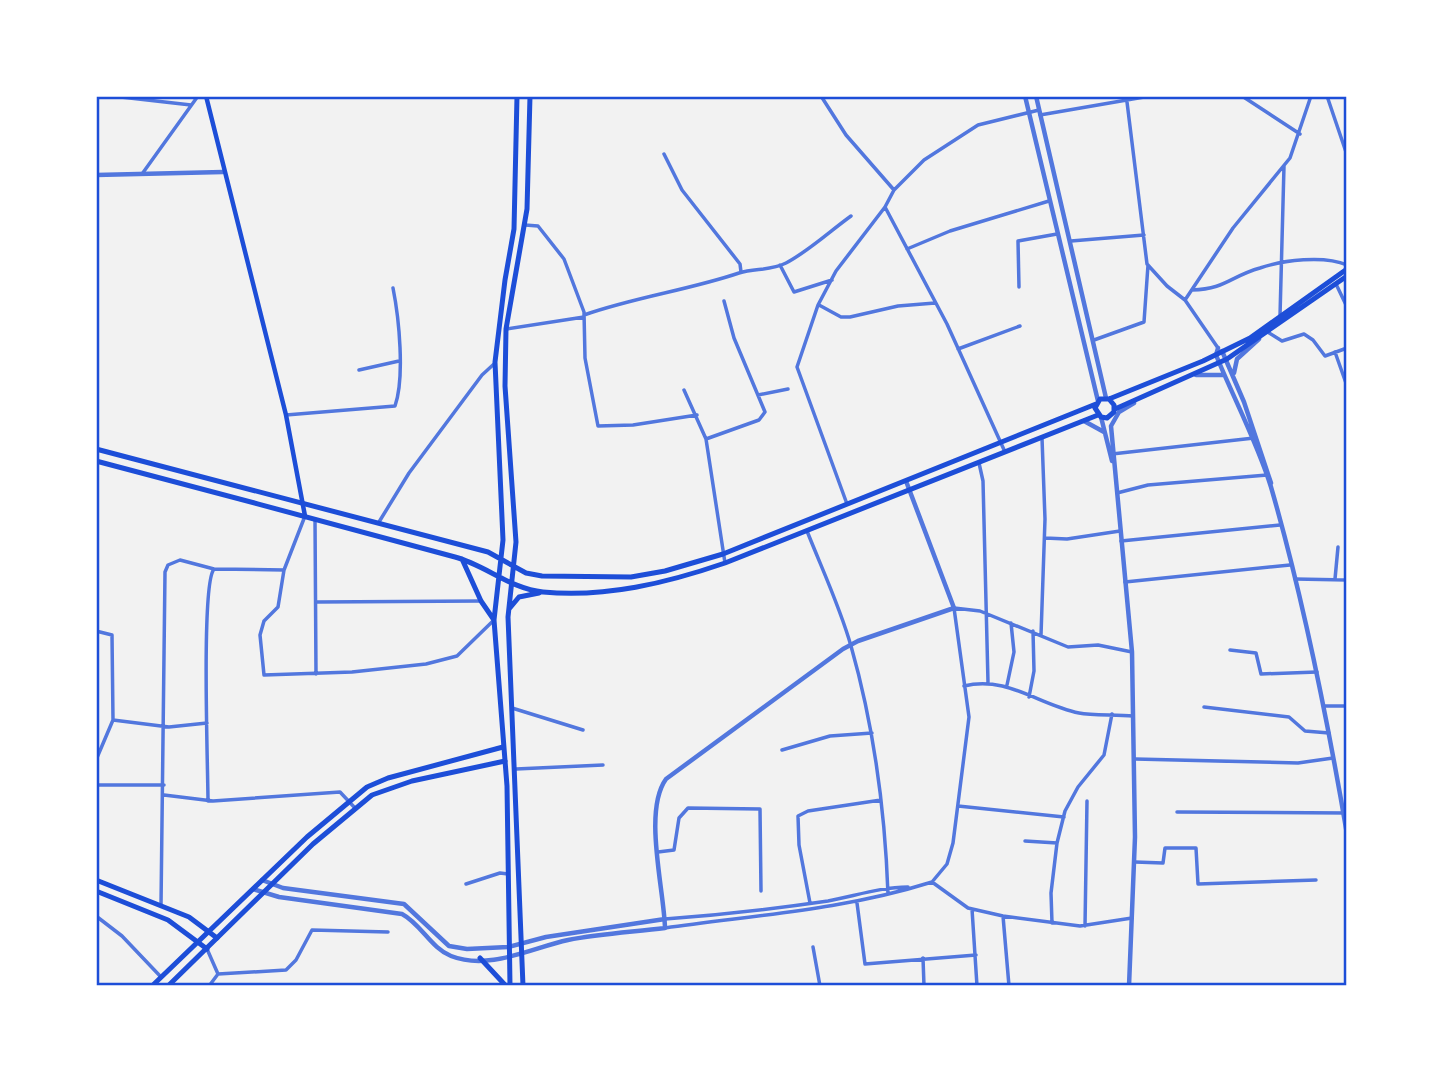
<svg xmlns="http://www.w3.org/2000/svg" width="1443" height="1082" font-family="'Roboto Condensed',sans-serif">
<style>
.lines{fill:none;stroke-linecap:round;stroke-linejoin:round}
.minor{stroke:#5277de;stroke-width:3.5}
.tertiary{stroke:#5277de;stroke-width:4.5}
.secondary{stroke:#1d4ed8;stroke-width:4.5}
.primary{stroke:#1d4ed8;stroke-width:5}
.trunk{stroke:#1d4ed8;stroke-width:5}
.neatline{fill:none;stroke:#1d4ed8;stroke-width:2.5}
</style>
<rect width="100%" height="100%" fill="#f2f2f2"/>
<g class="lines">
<path class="minor" d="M112 96 191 105
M821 96 846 135 894 190
M1242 96 1300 134
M1327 96 1347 155
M1127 102 1147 264 1167 286 1185 300 1218 348
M1040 115 1150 96
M664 154 682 190 740 264 741 272
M142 174 198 96
M885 207 947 324 1005 452
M525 225 538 226 564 259 584 312 585 358 598 426 633 425 697 415
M1071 241 1144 235
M907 249 950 231 1049 201
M780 265 794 292 832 280
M1336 284 1347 307
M1019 287 1018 241 1057 234
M1192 290C1226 289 1231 276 1260 268 1283 260 1324 255 1347 265
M1185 300 1233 228 1290 158 1311 96
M819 305 841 317H850L898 306 935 303
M584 315C635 297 689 290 739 273 755 268 770 271 786 263 809 251 830 231 851 216
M1280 316 1284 166
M507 329 584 317
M1266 331 1282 341 1304 334 1313 340 1325 356 1347 348
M1094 340 1144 322 1148 265
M958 349 1020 326
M1335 352 1347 386
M359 370 399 361
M684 390 706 439 725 563
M758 395 788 389
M286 415 395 406C405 377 399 318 393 288
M706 439 759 420 765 412 734 338 724 301
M1112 454 1254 438
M979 463 983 481 988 682
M1117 493 1148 485 1267 475
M847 504 797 367 818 305 836 271 885 207 894 190 924 160 978 125 1039 110
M305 516 284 570 278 607 264 621 260 635 264 675 352 672 426 664 457 656 494 620
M315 519 316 674
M379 522 409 473 482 375 494 364
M807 531C822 569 840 607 851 646 874 727 885 810 888 894
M1045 538 1067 539 1120 531
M1121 541 1280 525
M1295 579 1347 580
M1335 579 1338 547
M1125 582 1290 565
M317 602 481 601
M96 631 112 635 113 720 96 760
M1041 635 1045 519 1042 438
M1230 650 1256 653 1261 674 1317 672
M1007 685 1014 652 1011 623
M964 686C1006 675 1039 705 1079 713 1093 716 1117 714 1133 716
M1029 697 1034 671 1033 631
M1324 706H1347
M1204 707 1289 717 1305 731 1329 733
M512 708 583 730
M113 720 169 727 207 723
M782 750 830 736 872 733
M1135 759 1298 763 1333 758
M516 769 603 765
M96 785H164
M164 795 213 801 340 792 355 808
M208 801C208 769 201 584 214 569
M958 806 1064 817
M1177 812 1347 813
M1025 841 1057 843 1051 893 1052 923
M1057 843 1065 811 1078 787 1104 755 1112 714
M658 852 674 850 679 818 688 808 760 809 761 891
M1135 862 1163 863 1165 848H1196L1198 884 1316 880
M932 882 968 908 1003 916 1080 926 1132 918
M466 884 500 873 508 874
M810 903 799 845 798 816 808 811 881 800
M857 903 865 964 976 955
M161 906 165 572 168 565 180 560 214 569 284 570
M972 909 977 986
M96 916 122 936 161 977
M1003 916 1009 986
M665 919C720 915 773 909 828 901 855 896 881 887 908 887
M1085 926 1087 801
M665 928C756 915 843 910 932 882L947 864 953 843 969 717 954 608 980 611 1068 647 1098 645 1132 652
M813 947 820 986
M207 949 218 974
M923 958 924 986
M209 986 218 974 286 970 296 960 312 930 388 932"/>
<path class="tertiary" d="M1025 96 1098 401
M1036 96 1106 398
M96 175 223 172
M1218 348 1216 355C1234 399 1257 442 1271 487 1304 601 1327 717 1347 834
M1222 351 1244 402 1271 483
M1234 373 1237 359 1259 339
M1196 375H1223
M1101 417 1112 461
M1084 421 1104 432
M262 880 283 888 404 904 449 946 467 949 508 947 546 937 665 919
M253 889 279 897 402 914C421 924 431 948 451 956 489 971 531 948 568 940 600 934 633 932 665 928 664 889 643 811 666 779L843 649 858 641 954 608 906 481
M1129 986 1135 837 1132 652 1111 426 1119 412 1134 403"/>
<path class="secondary" d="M206 96 286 415 305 516"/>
<path class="primary" d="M1109 399 1114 405V412L1107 418 1101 417 1095 408 1100 399H1109L1203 361 1250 338 1347 269
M1115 409 1227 359 1347 276
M96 449 488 552 526 573 542 576 631 577 665 571 723 554 1096 404
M96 461C216 493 335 524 455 557 485 565 511 589 543 592 605 598 667 583 725 563L1098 415
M462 559 481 601 494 620
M509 609 519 597 539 593
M96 880 189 917 217 938
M96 891 168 920 207 949
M480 958 506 986
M510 986 507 786 494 620 503 540 495 362 505 280 514 229 517 96
M523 986 508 617 516 542 505 386 506 329 527 209 530 96"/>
<path class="trunk" d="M152 986 307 837 367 787 388 778 503 747
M168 986 313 844 372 795 412 781 505 761"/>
</g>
<rect width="1443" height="1082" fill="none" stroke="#ffffff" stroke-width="196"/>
<rect x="98" y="98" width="1247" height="886" class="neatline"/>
</svg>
